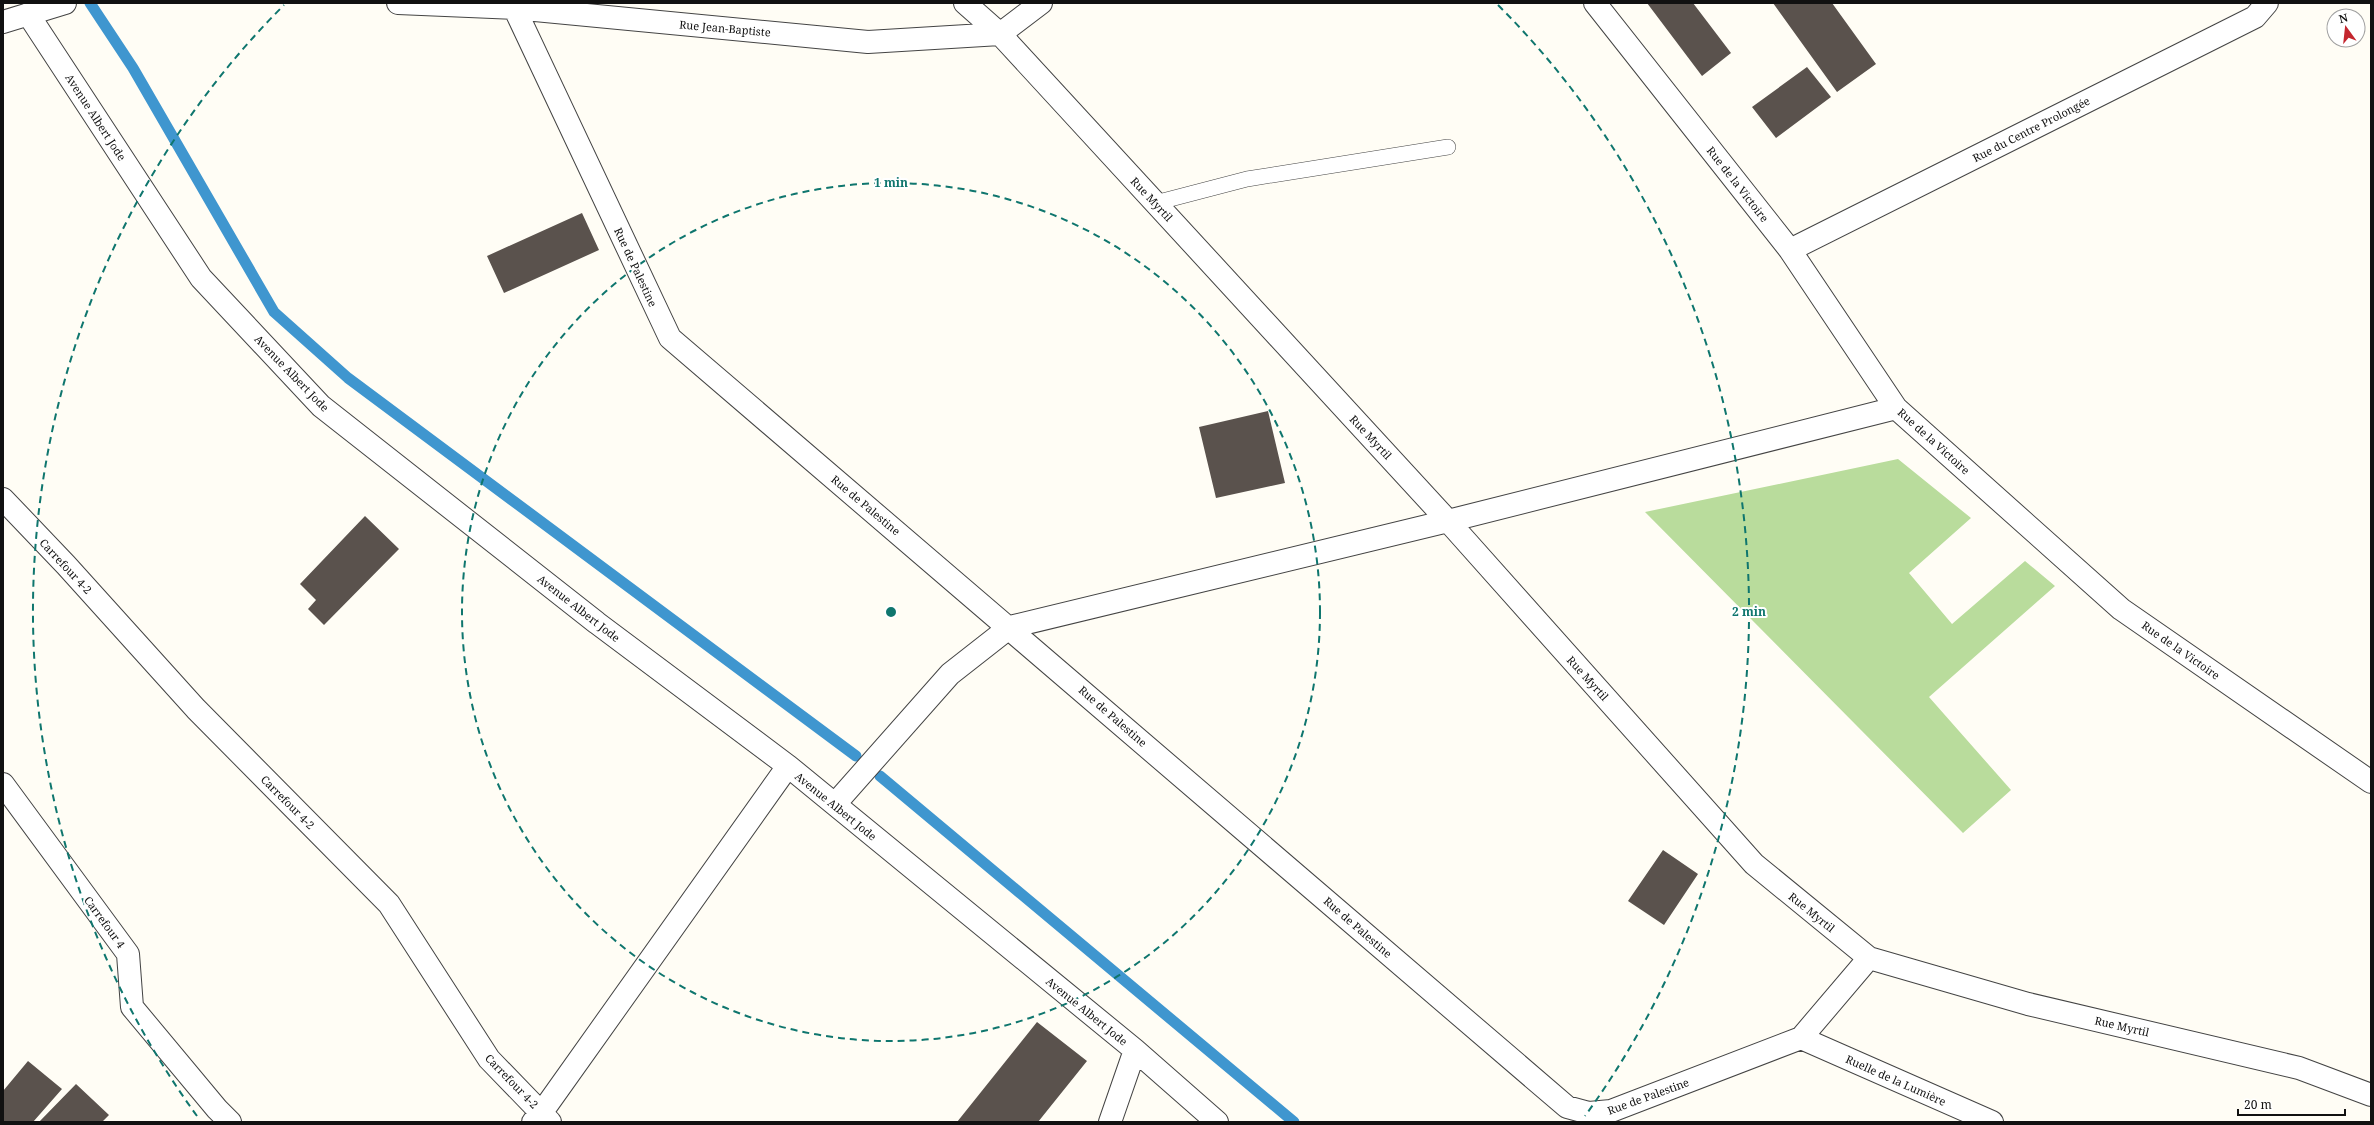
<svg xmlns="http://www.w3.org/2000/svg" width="2374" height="1125" font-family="'Noto Serif',serif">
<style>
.forest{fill:#b9dc9c}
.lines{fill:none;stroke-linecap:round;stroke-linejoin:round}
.stream{stroke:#3f96cf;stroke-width:11}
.building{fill:#5a524d}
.service-casing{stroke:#444;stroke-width:16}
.minor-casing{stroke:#444;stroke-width:24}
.service{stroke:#fff;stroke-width:15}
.minor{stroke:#fff;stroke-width:22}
.ring{fill:none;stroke:#0f766e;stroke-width:2;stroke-dasharray:7 5}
.labels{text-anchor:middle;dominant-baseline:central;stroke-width:4;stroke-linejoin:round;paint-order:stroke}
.street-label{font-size:11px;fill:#111;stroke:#fff}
.centre{fill:#0f766e;stroke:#fff;stroke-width:2}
.ring-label{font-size:12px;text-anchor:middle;font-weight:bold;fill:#0f766e;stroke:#fff;stroke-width:4;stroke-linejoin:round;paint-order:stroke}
</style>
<rect width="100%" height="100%" fill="#fffdf5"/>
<path class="forest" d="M1898 459 1971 518 1909 573 1952 624 2025 561 2055 586 1929 697 2011 790 1963 833 1645 512Z"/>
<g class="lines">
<path class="stream" d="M90 3 133 68 274 312 348 378 856 756
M880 776 1294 1122"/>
</g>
<path class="building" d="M1647 3H1693L1731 53 1702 76Z
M1773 3H1832L1876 64 1837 92Z
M1807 67 1831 97 1776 138 1752 107Z
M582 213 599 250 504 293 487 256Z
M1268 411 1285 483 1216 498 1199 427Z
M365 516 399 549 324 625 308 609 316 600 300 584Z
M1663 850 1698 874 1664 925 1628 901Z
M1037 1022 1087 1061 1038 1122H957Z
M28 1061 62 1089 33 1122H3V1091Z
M76 1084 109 1115 102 1122H39Z"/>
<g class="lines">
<defs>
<path id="service" d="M1155 203 1247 179 1448 147"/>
<path id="minor" d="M398 3 514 8 868 42 1000 34 1041 3
M512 3 670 338 1567 1107 1589 1113 1611 1111 1801 1038 1869 958
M965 3 1000 34 1448 521 1754 864 1869 958 2028 1004 2299 1068 2371 1095
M1595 3 1790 250 1896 408 2121 609 2371 782
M28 14 201 278 321 406 597 623 788 766 1135 1050 1217 1122
M3 22 65 3
M1790 250 2255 17 2267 3
M3 499 66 565 196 709 389 904 489 1059 550 1122
M3 784 128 954 132 1007 217 1109 230 1122
M835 804 950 674 1010 627 1448 521 1896 408
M1801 1038 1992 1122
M533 1122 542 1112 788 766
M1110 1122 1135 1050"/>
</defs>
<use href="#service" class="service-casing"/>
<use href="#minor" class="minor-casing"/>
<use href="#service" class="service"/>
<use href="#minor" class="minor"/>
</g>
<g class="ring">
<circle cx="891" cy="612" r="429"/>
<path d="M197 1116A858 858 0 0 1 284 5M1498 5A858 858 0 0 1 1585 1116"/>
</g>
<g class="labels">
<g class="street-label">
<text transform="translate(725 28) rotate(5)">Rue Jean-Baptiste</text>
<text transform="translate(96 117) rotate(57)">Avenue Albert Jode</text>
<text transform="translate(2031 129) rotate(-27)">Rue du Centre Prolongée</text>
<text transform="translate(1738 184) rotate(52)">Rue de la Victoire</text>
<text transform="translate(1152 199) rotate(47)">Rue Myrtil</text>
<text transform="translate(636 267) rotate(65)">Rue de Palestine</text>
<text transform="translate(292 373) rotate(46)">Avenue Albert Jode</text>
<text transform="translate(1371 437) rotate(47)">Rue Myrtil</text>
<text transform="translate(1934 441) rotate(42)">Rue de la Victoire</text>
<text transform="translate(866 505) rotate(40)">Rue de Palestine</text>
<text transform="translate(66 566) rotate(47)">Carrefour 4-2</text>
<text transform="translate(579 608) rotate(38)">Avenue Albert Jode</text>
<text transform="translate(2181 650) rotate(35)">Rue de la Victoire</text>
<text transform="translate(1588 678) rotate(48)">Rue Myrtil</text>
<text transform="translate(1113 716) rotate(41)">Rue de Palestine</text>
<text transform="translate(288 802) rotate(45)">Carrefour 4-2</text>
<text transform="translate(836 806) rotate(39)">Avenue Albert Jode</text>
<text transform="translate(1812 912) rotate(39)">Rue Myrtil</text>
<text transform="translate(105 922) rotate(54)">Carrefour 4</text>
<text transform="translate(1358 927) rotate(41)">Rue de Palestine</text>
<text transform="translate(1087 1011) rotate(39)">Avenue Albert Jode</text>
<text transform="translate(2122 1026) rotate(13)">Rue Myrtil</text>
<text transform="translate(1896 1080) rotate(24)">Ruelle de la Lumière</text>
<text transform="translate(512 1081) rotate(46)">Carrefour 4-2</text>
<text transform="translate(1648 1096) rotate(-20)">Rue de Palestine</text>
</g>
</g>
<circle cx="891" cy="612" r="6" class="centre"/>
<g class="ring-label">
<text x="891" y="187">1 min</text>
<text x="1749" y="616">2 min</text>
</g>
<rect width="2374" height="1125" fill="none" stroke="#111111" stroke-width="8"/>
<g transform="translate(2346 28) rotate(345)"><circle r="19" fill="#ffffff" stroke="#a0a0a0"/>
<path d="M0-3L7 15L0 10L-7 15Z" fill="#c4262e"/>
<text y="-6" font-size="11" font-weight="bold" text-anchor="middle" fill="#111111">N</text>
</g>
<path d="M2238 1109v6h107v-6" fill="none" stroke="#111111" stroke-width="2"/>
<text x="2244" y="1109" font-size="12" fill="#111111" stroke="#ffffff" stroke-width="3" paint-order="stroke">20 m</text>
</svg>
